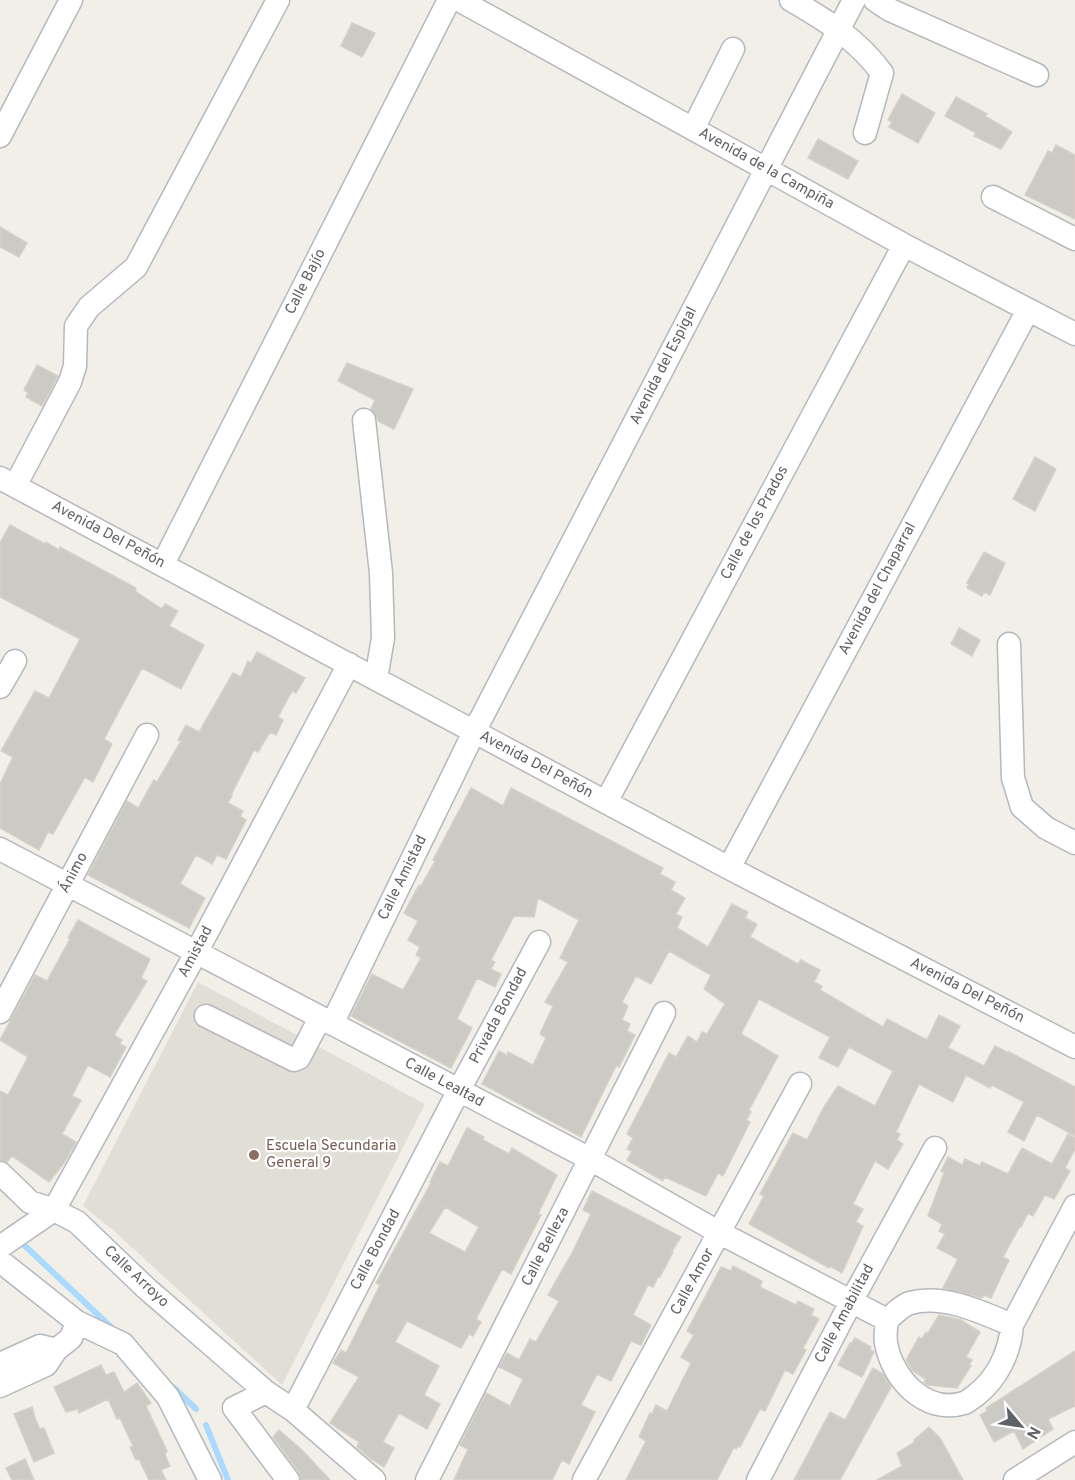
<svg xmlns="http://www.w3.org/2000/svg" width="1075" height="1480" font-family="Overpass,sans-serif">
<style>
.education{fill:#e1ded6}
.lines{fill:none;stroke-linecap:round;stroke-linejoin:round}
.stream{stroke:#aadaff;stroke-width:6}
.building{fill:#cccac5;stroke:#d6d1c6;stroke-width:1.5;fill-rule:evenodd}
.minor-casing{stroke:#b5b8bc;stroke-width:25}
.minor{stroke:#fff;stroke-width:22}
.education-dot{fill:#8d6e63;stroke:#fff;stroke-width:2}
.labels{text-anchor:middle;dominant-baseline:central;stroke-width:4.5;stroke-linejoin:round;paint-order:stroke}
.street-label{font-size:15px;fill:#5f6368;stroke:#fff}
.education-label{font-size:15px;fill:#785e54;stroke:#fff;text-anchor:start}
</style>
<rect width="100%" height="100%" fill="#f1efe8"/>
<path class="education" d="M198 982 425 1104 282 1385 113 1230 83 1206Z"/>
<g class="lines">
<path class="stream" d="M23 1244 112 1328
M173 1387 196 1409
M206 1425 228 1480"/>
</g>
<path class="building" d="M352 23 375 33 362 57 341 46Z
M902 94 935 113 918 143 889 127 892 122 888 120Z
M956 97 987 114 985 116 1012 132 1001 149 974 136 976 133 945 116Z
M818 139 858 161 848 179 808 158Z
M1056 145 1075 155V219L1025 195 1048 151 1052 153Z
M0 227 27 243 19 257 0 247Z
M347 363 413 389 394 429 378 421 375 413 371 409 375 400 338 381Z
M37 365 58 376 42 406 26 397 28 393 24 390Z
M1035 457 1056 469 1035 511 1013 499Z
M10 525 45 544 46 542 59 550 60 547 121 580 136 588 135 591 162 609 165 604 178 611 169 626 204 645 181 689 142 668 104 739 112 744 93 782 85 777 53 834 48 832 39 850 0 828V784L13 757 1 751 35 691 49 698 80 639 0 597V543Z
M984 552 1005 563 990 595 984 592 982 596 967 588 969 584 967 583Z
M959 628 980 640 972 656 951 644Z
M257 652 305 678 296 693 292 691 278 717 283 720 276 735 270 732 258 752 254 750 231 795 232 796 228 803 243 811 240 816 246 820 226 859 217 855 212 864 196 855 180 884 205 898 189 928 88 875 127 801 138 808 154 780 157 782 181 741 178 740 186 725 199 732 233 673 241 677 248 661 251 663Z
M471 788 503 806 511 788 663 868 660 874 675 882 671 890 685 898 676 914 682 917 677 928 708 947 732 904 748 912 745 918 757 924 750 937 798 964 801 960 820 970 814 982 822 986 820 990 883 1027 887 1019 927 1040 939 1015 960 1026 948 1048 984 1066 995 1046 1009 1053V1052L1075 1087V1136L1037 1115 1024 1141 1008 1132 1024 1102 992 1085 990 1088 966 1075 953 1102 919 1084 896 1132 900 1134 897 1140 903 1144 888 1169 875 1161 853 1204 863 1209 856 1222 863 1226 842 1273 830 1266 829 1268 749 1224 764 1196 760 1194 793 1133 807 1140 824 1107 838 1086 875 1106 893 1071 849 1047 838 1067 819 1058 830 1037 759 999 741 1034 778 1056 749 1110 751 1112 746 1120 750 1122 723 1176 718 1173 706 1196 665 1177 663 1181 627 1160 632 1151 627 1149 633 1138 627 1134 669 1053 676 1057 688 1036 697 1042 702 1032 707 1034 725 1004 704 989 711 975 669 951 651 984 636 976 622 1002 628 1006 622 1020 630 1024 627 1031 635 1035 619 1067 616 1066 581 1137 482 1084 499 1051 507 1055 508 1052 533 1065 546 1038 540 1034 553 1006 545 1002 568 962 560 958 579 920 538 898 534 917 514 916 491 960 495 962 491 969 501 974 495 987 477 978 457 1019 472 1028 451 1068 351 1016 372 974 403 990 421 958 416 955 420 947 408 940 418 921 404 913 419 885 421 886 435 861 433 860Z
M78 920 150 959 141 978 147 981 114 1035 122 1040 120 1044 126 1047 110 1077 88 1065 72 1096 81 1100 62 1134 76 1142 64 1163 49 1182 12 1156 7 1162 0 1160V1091L8 1095 28 1057 0 1040 35 975 47 981 70 939 68 938Z
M467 1128 484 1137 483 1140 509 1154 512 1148 557 1175 538 1214 541 1215 511 1274 502 1269 476 1319 481 1322 473 1336 469 1334 461 1348 407 1321 395 1342 439 1366 424 1395 440 1404 427 1429 399 1413 383 1442 394 1448 384 1467 371 1459 357 1447 359 1442 330 1423 359 1377 333 1363 341 1350 346 1353 380 1285 376 1283 431 1183 430 1182 440 1162 448 1166ZM445 1207 479 1227 465 1252 429 1233Z
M1068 1134 1075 1138V1149L1065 1168 1070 1171 1054 1199 1045 1195 1033 1216 1028 1213 1021 1227 1020 1226 1003 1257 1009 1260 991 1298 984 1295 982 1298 943 1288 958 1259 937 1248 945 1234 939 1231 942 1224 928 1216 944 1173 941 1171 948 1157 962 1165 965 1159 980 1166 982 1162 1008 1174 1022 1148 1052 1164Z
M592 1191 681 1237 672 1251 673 1252 660 1277H658L653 1287 648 1285 633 1315 651 1325 641 1345 631 1341 611 1381 597 1374 581 1405 595 1412 569 1464 562 1460 552 1480H454L468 1449 460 1445 486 1393 510 1406 523 1379 499 1367 507 1353 519 1360 530 1339 536 1342 559 1301 548 1295 572 1253 591 1214 583 1210Z
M733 1266 762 1281 760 1287 796 1305 798 1301 814 1309 811 1315 819 1319 803 1348 806 1350 793 1374 785 1370 765 1411 760 1409 740 1447 738 1446 736 1449 734 1447 717 1480H626L646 1441 639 1437 650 1413 652 1414 656 1405 667 1411 691 1363 681 1357 694 1335 687 1331 721 1267 731 1271Z
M939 1315 961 1320 980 1332 966 1357 972 1360 969 1365 971 1366 957 1388 928 1385 924 1382 926 1379 913 1371 906 1360 919 1337 922 1339 926 1332 928 1333Z
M855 1338 871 1347 870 1349 874 1352 862 1377 838 1365 850 1343 851 1344Z
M1075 1351V1406L1048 1419 1053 1429 1023 1449 1014 1431 994 1442 980 1415 987 1411 986 1408Z
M101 1365 106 1375 114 1372 124 1392 137 1383 151 1403 146 1406 167 1451 165 1455 170 1466 161 1470 166 1480H149L139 1459 136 1460 130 1447 133 1446 120 1418 117 1419 108 1399 79 1413 78 1409 66 1412 54 1387Z
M873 1368 883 1374 891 1387 840 1480H794L830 1412 845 1420Z
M32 1407 36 1421 40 1429 44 1428 54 1453 34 1462 14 1414Z
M929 1427 940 1438 963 1480H877L902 1466 897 1453 915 1442 914 1440Z
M279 1430 302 1450 330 1480H301L299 1472 273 1437Z
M25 1459 34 1480H12L6 1468Z"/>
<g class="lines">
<defs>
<path id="minor" d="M459 0 904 245 1075 334
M791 0C827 21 857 39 882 73L865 133
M875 0 890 10 1037 75
M693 129 733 49
M0 136 71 0
M993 197 1075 239
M364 420 381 573 383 638 376 679
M0 478 729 868 1075 1047
M15 486 70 382 75 366 76 326 89 307 136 267 278 0
M163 564 449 0
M1009 644 1013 778 1022 807 1046 828 1075 843
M0 687 15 661
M606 802 904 245
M0 849 590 1159 720 1233 887 1320
M729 868 1028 310
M0 1012 147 735
M206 1016 294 1060 299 1058 320 1018
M332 1024 474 732 854 0
M0 1173 30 1202 54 1210 77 1222 146 1288 266 1392 293 1410 374 1480
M0 1247 54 1210 196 953 349 664
M0 1261 77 1322 123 1344 168 1397 210 1480
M887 1320C886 1327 885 1336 886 1343 892 1378 925 1415 964 1403 968 1402 971 1398 975 1396 997 1379 1010 1353 1012 1325L1075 1206
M887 1320C893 1315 902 1305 910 1303 944 1294 981 1312 1012 1325
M0 1364 40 1346 56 1350
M0 1386 46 1365 56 1350 71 1338 77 1322
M266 1392 234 1408 288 1480
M293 1410 459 1090 539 942
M427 1480 664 1013
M584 1480 800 1084
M758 1480 851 1302 935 1148
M1015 1480 1075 1442"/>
</defs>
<use href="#minor" class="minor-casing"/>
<use href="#minor" class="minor"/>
</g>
<circle class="education-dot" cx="254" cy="1155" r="6"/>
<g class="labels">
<g class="street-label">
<text transform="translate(766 169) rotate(29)">Avenida de la Campiña</text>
<text transform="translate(306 282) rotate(-63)">Calle Bajío</text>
<text transform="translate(664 366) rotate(-63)">Avenida del Espigal</text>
<text transform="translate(755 523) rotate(-62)">Calle de los Prados</text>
<text transform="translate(108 535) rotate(28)">Avenida Del Peñón</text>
<text transform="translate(878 589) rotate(-62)">Avenida del Chaparral</text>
<text transform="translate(536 765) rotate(28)">Avenida Del Peñón</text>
<text transform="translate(74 873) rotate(-62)">Ánimo</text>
<text transform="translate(403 878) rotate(-64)">Calle Amistad</text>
<text transform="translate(196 952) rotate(-62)">Amistad</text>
<text transform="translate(967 991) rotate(27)">Avenida Del Peñón</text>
<text transform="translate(499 1016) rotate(-62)">Privada Bondad</text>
<text transform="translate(444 1083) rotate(28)">Calle Lealtad</text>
<text transform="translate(546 1247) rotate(-63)">Calle Belleza</text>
<text transform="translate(376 1250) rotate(-62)">Calle Bondad</text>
<text transform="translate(136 1277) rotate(43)">Calle Arroyo</text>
<text transform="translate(693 1282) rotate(-61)">Calle Amor</text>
<text transform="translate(845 1314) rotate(-62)">Calle Amabilitad</text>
</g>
<g class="education-label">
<text x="266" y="1146">Escuela Secundaria<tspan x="266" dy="17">General 9</tspan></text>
</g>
</g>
<g transform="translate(1021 1426) rotate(119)" stroke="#ffffff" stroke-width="4.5" paint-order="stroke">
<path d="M0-4.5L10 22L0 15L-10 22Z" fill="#5f6368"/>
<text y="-9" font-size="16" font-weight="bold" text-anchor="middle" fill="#5f6368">N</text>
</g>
</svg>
